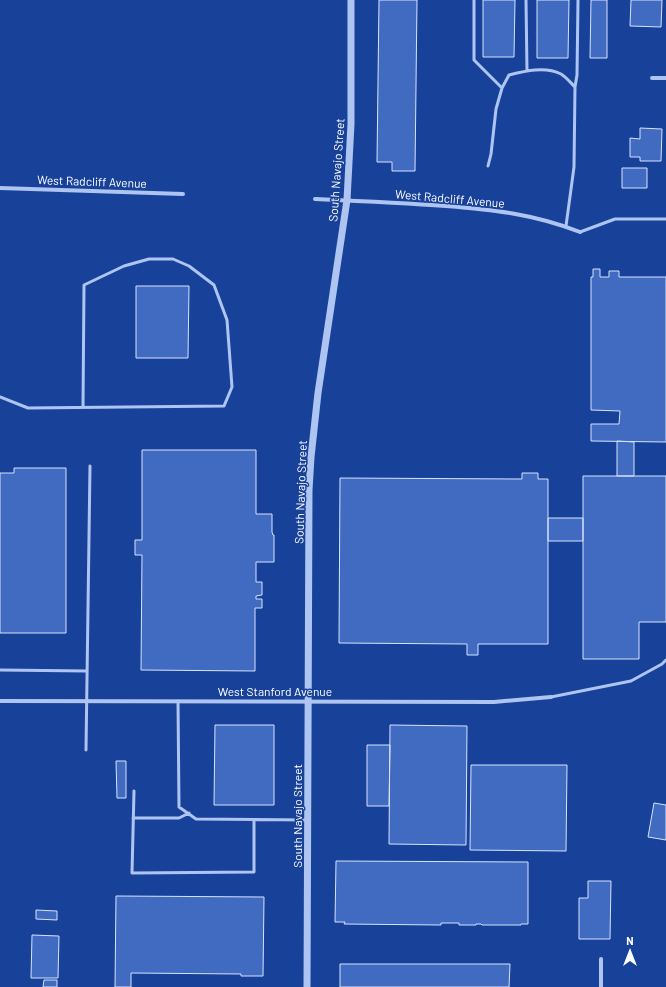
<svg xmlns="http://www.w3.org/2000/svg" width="666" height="987" font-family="Barlow,sans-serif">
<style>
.building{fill:#416bc1;stroke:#d6e3fc}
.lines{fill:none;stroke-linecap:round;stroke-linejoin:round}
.service{stroke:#aec5f2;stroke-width:3}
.minor{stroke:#aec5f2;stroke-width:4}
.tertiary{stroke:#aec5f2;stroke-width:7}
.labels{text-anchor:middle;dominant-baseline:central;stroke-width:3;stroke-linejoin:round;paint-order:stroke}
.street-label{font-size:12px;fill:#fff;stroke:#18429a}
</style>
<rect width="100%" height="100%" fill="#18429a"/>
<path class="building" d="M379 0H417L415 171H392V162H377Z
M483 0H515L514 57H483Z
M537 0H569L568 58H537Z
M591 0H607V58H590Z
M631 0H662L661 27 630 26Z
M640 128 662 129 661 161H640V157H630V138L640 139Z
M622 168H647V188H622Z
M593 269H600V277H609V271H619V277H666V442L591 441V424H619L620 411 591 410V277H593Z
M136 286H189L188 358H136Z
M617 441 634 442V476H617Z
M142 450H256V514H272V532L273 535H274V562H256V582H262V595L256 596V599H262V608H255V671L141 670 142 555H135V540H142Z
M14 468H66V633H0V473H14Z
M522 473H538V479H548V644H478V655H467V644L339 643 340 478 522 479Z
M583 476H666V622H639V659H583Z
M548 518H583V541H548Z
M215 725H274V805H214Z
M390 725 467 726 466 845 389 844Z
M367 745H390L389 806H367Z
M116 761H126V798H117Z
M471 765H567L566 851 470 850Z
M654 803 666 805V840L648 837Z
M336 861 528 862V924H521V925H482L481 924H476V925H459V923H441V925L344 924 345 922H335Z
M588 881H611L610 939H579V898H588Z
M116 896 264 897 263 976H241V974L131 973V987H115Z
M36 910 57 911V920L36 919Z
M32 935 59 936 58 978H31Z
M340 964H510L509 987H340Z
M44 980H57V987H43Z"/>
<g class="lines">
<path class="service" d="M474 0V60L502 88
M526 0 527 71
M575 87 577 75 578 0
M488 166 491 154 496 109 502 88 509 75C525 71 545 66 561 74 566 77 571 83 575 87L574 167 566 226
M580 232 615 219H666
M0 397 28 408 224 406 232 387 227 320 214 285 189 266 173 259H149L124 266 84 285 83 407
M0 670 87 671
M551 697 631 681 662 664 666 660
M178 701 179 807 196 819 308 820
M86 750 90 466
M134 791 132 873 254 872V820
M133 818H179L189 813"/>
<path class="minor" d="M652 78H666
M0 188 183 194
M315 199C359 201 403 203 446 206 495 210 534 214 580 232
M0 701 494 702 551 697
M601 987V959"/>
<path class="tertiary" d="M307 987 309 490 311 457 318 393 347 200 351 124V0"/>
</g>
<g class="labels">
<g class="street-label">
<text transform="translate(336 170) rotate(-86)">South Navajo Street</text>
<text transform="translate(92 181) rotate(2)">West Radcliff Avenue</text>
<text transform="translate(450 198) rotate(5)">West Radcliff Avenue</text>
<text transform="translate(300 492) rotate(-88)">South Navajo Street</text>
<text x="275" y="691">West Stanford Avenue</text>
<text transform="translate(297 816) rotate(-90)">South Navajo Street</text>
</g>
</g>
<g transform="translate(630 951)" stroke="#18429a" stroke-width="3" paint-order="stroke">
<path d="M0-3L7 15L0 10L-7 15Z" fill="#ffffff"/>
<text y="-6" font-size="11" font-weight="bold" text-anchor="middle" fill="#ffffff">N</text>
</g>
</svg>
